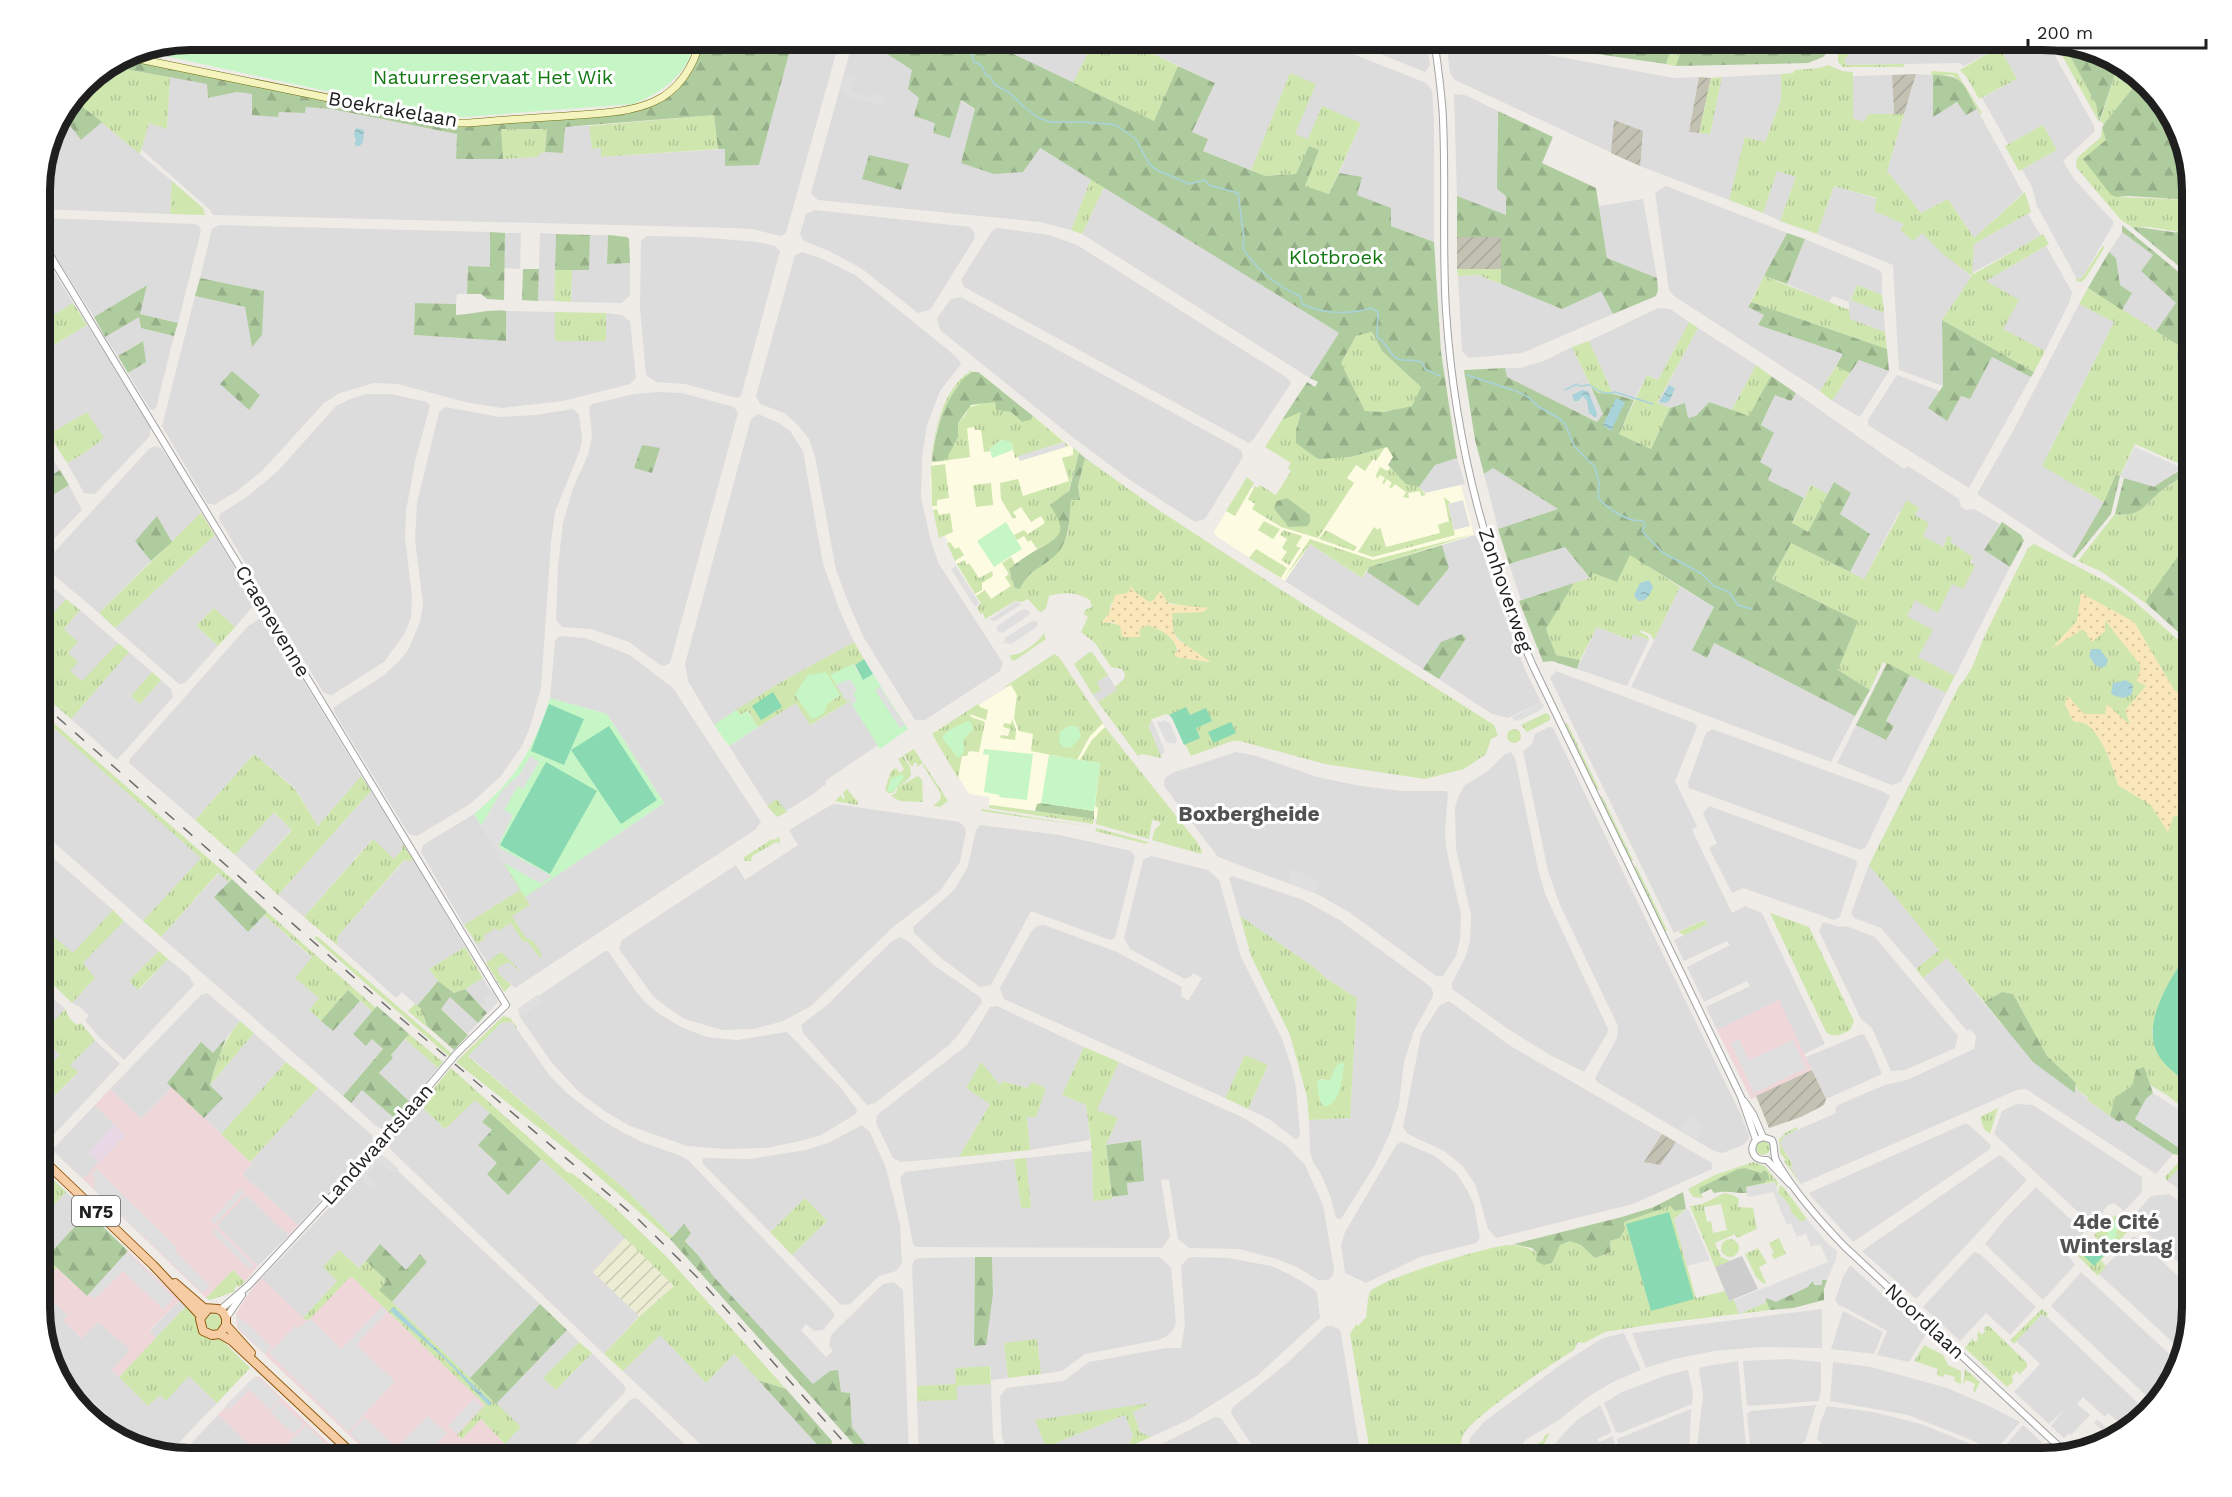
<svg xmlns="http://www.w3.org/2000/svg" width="2232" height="1497" font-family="'Work Sans',sans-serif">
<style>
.residential{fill:#dddcdc}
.commercial{fill:#efd6d8}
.industrial{fill:#e8d8e6}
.education{fill:#fdfbe1}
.religious{fill:#cdcdcd}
.construction{fill:url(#construction-furrows)}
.farmland{fill:url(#farmland-furrows)}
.grass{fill:url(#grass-tufts);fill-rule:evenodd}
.forest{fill:url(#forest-firs);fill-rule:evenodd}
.sand{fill:url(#sand-dots)}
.park{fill:#c7f6c6}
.pitch{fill:#89d9b3}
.parking{fill:#dfdfdf}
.water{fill:url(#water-ripples)}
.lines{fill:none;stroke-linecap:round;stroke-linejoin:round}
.stream{stroke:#a9d3da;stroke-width:1.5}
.tertiary-casing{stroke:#a3a3a3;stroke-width:8}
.secondary-casing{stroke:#6e700c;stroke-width:8}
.primary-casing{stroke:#90580a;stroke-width:10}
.tertiary{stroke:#fff;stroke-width:6}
.secondary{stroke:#f5f3be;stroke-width:7}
.primary{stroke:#f6cca4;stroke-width:8}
.rail{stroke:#6d6d6d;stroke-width:1.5;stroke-dasharray:12 12;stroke-linecap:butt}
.labels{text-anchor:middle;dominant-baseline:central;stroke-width:6;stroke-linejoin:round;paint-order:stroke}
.shield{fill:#fff;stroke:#626262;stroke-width:1.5}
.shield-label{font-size:18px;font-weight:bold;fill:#1f1f1f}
.park-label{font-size:20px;fill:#137713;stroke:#fff}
.street-label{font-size:20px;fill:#1f1f1f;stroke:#fff}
.neighbourhood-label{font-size:21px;font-weight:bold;fill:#525252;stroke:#fff}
.rim{fill:none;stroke:#1f1f1f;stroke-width:8}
</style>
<defs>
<pattern id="construction-furrows" width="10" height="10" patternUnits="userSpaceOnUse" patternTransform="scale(1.5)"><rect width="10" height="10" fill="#c3c2b2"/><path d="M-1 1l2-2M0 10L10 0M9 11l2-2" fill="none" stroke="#a7a699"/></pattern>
<pattern id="farmland-furrows" width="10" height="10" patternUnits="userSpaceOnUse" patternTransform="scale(1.5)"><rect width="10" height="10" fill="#ececd3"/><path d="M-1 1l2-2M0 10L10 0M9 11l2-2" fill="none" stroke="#cacab5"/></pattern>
<pattern id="grass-tufts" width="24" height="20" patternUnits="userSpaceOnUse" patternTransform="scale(1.5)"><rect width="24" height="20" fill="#cfe6af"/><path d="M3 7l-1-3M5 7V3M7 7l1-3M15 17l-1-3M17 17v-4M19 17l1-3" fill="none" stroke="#b1c596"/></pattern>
<pattern id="forest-firs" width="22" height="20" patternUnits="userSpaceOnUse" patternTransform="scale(1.5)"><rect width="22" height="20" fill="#afcc9e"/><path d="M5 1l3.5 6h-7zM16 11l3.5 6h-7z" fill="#96af88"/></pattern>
<pattern id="sand-dots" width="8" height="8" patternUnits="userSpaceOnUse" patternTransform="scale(1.5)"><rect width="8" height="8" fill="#fae7b9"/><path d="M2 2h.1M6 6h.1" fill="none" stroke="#d6c69f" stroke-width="1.8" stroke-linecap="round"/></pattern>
<pattern id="water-ripples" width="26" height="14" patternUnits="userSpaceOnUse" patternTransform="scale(1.5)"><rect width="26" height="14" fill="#a9d3da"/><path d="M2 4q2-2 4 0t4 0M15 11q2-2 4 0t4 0" fill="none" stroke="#91b5bb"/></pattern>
</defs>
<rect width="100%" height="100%" fill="#efebe6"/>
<path class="residential" d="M793 39H840L786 233 781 236 752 229 734 228 213 215 209 209 141 149 149 123 167 129 170 77 208 84 209 98 237 92 253 94 252 114 278 117 279 112 305 113 306 107 331 109 457 134 456 159H503L537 157 539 154 545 152 563 153 564 127 589 126 592 149 601 148 602 157 725 149 759 165Z
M982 39H1095L1073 83Z
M1095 39H1315L1426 83 1432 90 1434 122V242L1391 226 1357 195 1361 177 1339 173 1361 123 1308 140 1294 134 1315 84 1290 73 1251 170 1203 151 1191 133 1215 83 1133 44 1128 56Z
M1343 39H1426L1430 65 1425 72Z
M1446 39H1509L1549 55 1674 78 1699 77 1690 132 1710 133 1722 77 1781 74V100L1765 142 1745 138 1729 200 1640 166 1455 80 1450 73Z
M1863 39 2046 40 2093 124 2095 131 2063 161 2074 179 2113 221V225L2082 278 2077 279 2037 206 2032 187 2022 169 2057 150 2043 125 2008 144 1982 98 2017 79 1999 47 1964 66 1960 63 1845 65 1844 60Z
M867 41 975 110 961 163 1039 148 1091 179 1071 230 1040 222 818 200 811 193 850 52Z
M1916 74 1933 75V116L1958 102 1977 109 2023 193 1974 238 1948 199 1921 213 1887 171Z
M1892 75 1894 114H1868L1864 122 1852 117 1853 76Z
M1454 94 1465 95 1498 111 1497 148 1506 196V216L1457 196Z
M62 115 81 140 102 122 172 181 170 214 39 209V180L51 131Z
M1777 171 1796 177 1780 221 1763 213Z
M1666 186 1787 233 1748 306 1764 315 1759 325 1843 354 1820 391 1674 296 1669 290 1655 193Z
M1834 186 1878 199 1874 211 1922 232 1944 254 1972 277 1942 320 1943 386 1899 370 1893 265 1817 234Z
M1104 187 1339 333 1310 378 1082 234Z
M1643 199 1657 278 1607 258 1599 206Z
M815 210 970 227 974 232 975 238 930 310 918 313 861 268 829 251 804 241 800 234 806 214Z
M2028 214 2041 236 1972 273 1974 244Z
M45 218 194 224 199 226 201 231 178 323 140 314 146 285 94 317 39 230 40 219Z
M219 225 490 232 491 267H468L467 294H457L456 304 415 303 414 335 505 341 506 311 555 312V341H606V313L622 315 630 321 636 378 630 384 563 401 502 408 465 402 398 384 374 383 340 393 324 403 262 471 237 491 214 505 207 503 162 426 195 296 245 307 264 291 200 278 212 229Z
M997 228 1049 235 1077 245 1286 377 1291 382 1290 385 1253 440 1249 443 964 287 961 280 992 231Z
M2122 232 2153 255 2141 271 2177 303 2156 331 2122 310 2132 293 2120 285 2116 258 2109 252Z
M505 233H521L520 269 504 268Z
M540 233 556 234 554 301H538Z
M590 235H608L607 264 630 263V295L622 303 571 302 572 270H589Z
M647 236 698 237 758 242 775 246 780 251 741 396 737 398 685 384 656 382 646 375 640 309 641 241Z
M1805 239 1879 270 1882 274V295L1857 285 1851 300 1884 313 1885 332 1849 319V302L1833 296 1829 302 1787 284Z
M2046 246 2072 292 2070 301 2045 351 2003 329 1986 281Z
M39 248 73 303 40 324H39Z
M802 252 823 259 855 275 947 349 958 359 961 364 940 391 927 425 922 458 921 498 931 541 939 564 1003 663 1000 671 925 720H915L864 638 848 602 836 570 815 456 809 439 798 425 784 413 760 404 756 396 795 255Z
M1478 275 1562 309 1601 290 1613 314 1522 353 1469 358 1462 351 1458 276Z
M961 297 1241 450 1243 457 1205 519 1195 522 1130 480 1070 435 940 330 937 318 951 299Z
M2079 304 2114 322 2050 449 2081 489 2104 502 2072 557 1977 494 2013 431Z
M1658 308 1670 309 1689 322 1658 380 1647 375 1634 400 1613 394 1589 341Z
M139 316 142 328 174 336 156 408 153 410 150 409 128 373 146 362 142 341 118 356 105 337Z
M87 325 150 426V436L95 494 84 493 67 463 86 452 103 438 87 412 49 434 39 419V350L49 344 52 347Z
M1698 328 1756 365 1731 411 1709 402 1696 416 1688 418 1685 403 1670 408 1657 404Z
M1572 347 1603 414 1598 422 1506 377 1505 368H1520L1544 361Z
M1992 357 2031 377 1969 488 1868 425V420L1897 375 1940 391 1928 408 1961 396 1970 399Z
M1859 360 1889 371 1860 417 1832 401Z
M658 392 682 393 734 407 738 413 670 663 664 666 660 665 629 642 591 629 562 627 556 620 558 566 563 523 573 488 588 455 592 436 589 407 592 404 634 394Z
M1796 393 1904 469 1908 466 1959 499 1961 507 1966 510 1974 509 2000 524 1984 550 2010 567 1955 676 1918 658 1907 616 1915 599 1938 613 1952 583 1963 588 1973 557 1950 542 1948 535 1943 547 1936 544 1923 536 1899 512 1864 579 1850 572 1870 534 1840 514 1834 482 1828 494 1811 485 1804 498 1768 480 1760 462 1774 434 1761 426 1775 395 1791 401Z
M366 394H391L427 402 430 406 416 457 406 511 405 537 412 597 411 617 405 633 384 662 332 695 327 694 323 692 219 519 220 514 248 496 278 471 336 406 350 399Z
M445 407 500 417 536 415 573 409 579 414 582 439 580 450 555 512 551 543 541 688 530 727 522 746 500 777 470 804 417 836 411 835 407 831 334 712V707L383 676 400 660 408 650 420 622 423 604 415 540 417 503 439 412Z
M758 414 779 423 790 431 803 451 823 564 840 611 854 642 781 682 714 725 688 681 685 664 751 419Z
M39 439 60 470 39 483Z
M155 446 161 448 175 468 201 513 172 542 157 517 136 541 151 561 99 613 49 571 48 559 149 449Z
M1457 458 1465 484 1425 493 1419 487 1435 465Z
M1493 468 1558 509 1498 529 1484 474Z
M69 485 82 510 50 543 39 534V504Z
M215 535 254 599V605L235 627 214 608 196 626 218 646 185 683 179 684 115 628Z
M1474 535 1479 541 1494 589 1526 672 1541 702 1508 718 1492 714 1439 679 1466 640 1441 642 1423 669 1285 581 1310 544 1362 578 1367 572 1418 605 1449 568 1442 545Z
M1565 547 1590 578 1521 600 1509 564Z
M42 578 66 599 39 629V581Z
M1680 587 1714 607 1692 649 1713 643 1855 716 1831 762 1631 687Z
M80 610 118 643 82 682 70 671 64 629Z
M259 619 267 621 361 776 318 826 295 788 254 754 195 820 129 763V760L248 626Z
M1597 627 1630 640 1633 634 1649 640 1627 686 1577 669Z
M559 636 585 638 630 655 673 688 761 822 756 829 515 988 499 974 496 968 508 961 487 962 473 940 529 905 525 897 664 803 607 714 550 698 555 641Z
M129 652 152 672 131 696 140 704 161 680 171 689 173 697 117 760 71 719Z
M1556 671 1694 723 1697 727 1675 781 1697 826 1692 830 1732 913 1745 906 1762 913 1825 1044 1804 1054 1779 1000 1717 1030 1706 1007 1750 986 1747 981 1704 1002 1687 967 1730 945 1727 941 1684 961 1674 940 1707 924 1704 920 1674 933 1550 678Z
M1108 675 1117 690 1098 702 1093 695 1101 690 1096 683Z
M1910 675 1946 693 1901 782 1891 785 1837 763 1856 725 1886 740V722Z
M850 701 878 745 825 781 826 784 812 795 781 814 768 807 729 746 796 703 811 725Z
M39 715 202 858 143 921 39 829Z
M1549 727 1553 728 1740 1113 1749 1135V1139L1743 1145 1723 1153 1714 1151 1597 1082 1595 1078 1617 1038 1618 1026 1560 905 1548 871 1523 751 1532 744 1535 734Z
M1712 729 1882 791 1890 796 1866 847 1860 850 1689 788 1688 783 1706 733Z
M1236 752 1257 756 1317 777 1361 786 1402 791H1446L1448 793 1445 831 1446 847 1461 915 1460 940 1456 956 1443 976H1436L1349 912 1317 894 1218 857 1164 786 1165 778 1172 773Z
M1511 752 1515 758 1538 869 1545 894 1608 1029 1607 1034 1584 1072 1550 1055 1508 1029 1452 989V983L1466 956 1470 941 1471 915 1456 849 1455 808 1458 797 1465 785 1488 771 1505 754Z
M371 791 403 844 401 851 394 860 372 839 304 917 278 895Z
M835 804 959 822 964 826 966 831 960 862 940 891 892 928 811 1006 783 1021 754 1029 722 1030 685 1019 665 1006 653 996 619 949 622 940 736 865 745 880 798 845 789 830 831 805Z
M1709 806 1856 860 1857 864 1840 917 1834 920 1743 888 1732 893 1709 848 1717 843 1703 814Z
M273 812 292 829 254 872 235 855Z
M474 814 520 890 464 925 421 852 423 845Z
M980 825 1060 835 1131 851 1135 857 1115 938 1110 940 1031 911 991 985 980 987 941 958 914 933 913 927 955 889 968 866 976 830Z
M50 855 113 910 73 954 55 938 39 955V867Z
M1151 856 1208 870 1219 880 1241 957 1282 1039 1291 1065 1296 1088 1300 1135 1298 1138 1295 1139 1269 1119 1248 1109 1268 1066 1245 1055 1225 1098 1004 999 1000 988 1031 932 1037 926 1044 925 1117 952 1182 987 1181 996 1188 1001 1202 978 1193 973 1190 977 1185 979 1130 949 1124 938 1143 860Z
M405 860 414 861 465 947 429 969 438 981 417 1006 402 992 396 998 337 945 338 936Z
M1869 865 1939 950 1916 969 1881 928 1854 918 1851 913Z
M219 873 229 882 214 897 248 932 264 915 312 958 319 998 309 1010 321 1021 333 1031 360 1001 373 1012 353 1035 372 1039 383 1049 343 1096 161 937Z
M1232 876 1303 900 1338 919 1431 987 1433 992V996L1414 1031 1404 1062 1399 1104 1390 1133 1375 1165 1341 1219 1336 1218 1331 1198 1321 1174 1313 1162 1310 1152 1309 1120 1350 1118 1357 998 1327 979 1311 965 1240 916 1229 878Z
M124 921 159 951 129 981 139 990 168 959 189 976 194 985 124 1060 98 1036 85 1020 89 1016 80 1007 72 1003 95 978 82 963Z
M1823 922 1840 927 1846 926 1875 937 1958 1036 1955 1048 1905 1070 1891 1071 1872 1028 1861 1019 1819 931Z
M900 937 909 942 935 966 980 997 982 1002 958 1035 949 1045 875 1103 867 1105 803 1033 801 1025 827 1005 892 941Z
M605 951H608L637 993 647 1004 661 1015 683 1028 707 1037 737 1040 787 1032 840 1087 857 1110 856 1114 821 1135 800 1141 767 1148 726 1149 687 1146 630 1126 606 1112 580 1093 552 1063 520 1017 519 1009Z
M1947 958 2000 1023 2075 1092 2077 1090 2088 1098 2087 1100 2119 1122 2121 1119 2173 1154 2156 1174 2026 1089 2017 1090 1801 1184 1789 1167 1793 1164 1780 1144 1784 1136 1836 1113 1835 1109 1838 1105 1885 1085 1907 1080 1974 1049 1976 1036 1970 1029 1967 1031 1923 978Z
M483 978 497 1001 487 1013 465 989Z
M207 993 240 1021 213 1054 201 1043 168 1083 172 1087 141 1119 110 1089 201 995Z
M450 996 478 1023 468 1034 441 1008Z
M52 997 65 1009 41 1036 60 1055 39 1076V1010Z
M1449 1001 1509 1045 1712 1163V1169L1633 1204 1496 1238 1488 1229 1476 1186 1463 1166 1444 1151 1408 1134 1403 1127 1421 1035 1439 1006Z
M997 1006 1084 1047 1062 1095 1086 1105 1090 1140 1030 1150 1027 1117 1028 1088 1003 1081 959 1157 901 1162 893 1158 876 1123 877 1115 967 1045 990 1007Z
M512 1022 550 1076 568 1094 602 1120 622 1132 644 1143 679 1155 688 1160 827 1305 834 1313V1317L823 1330 814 1331 806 1324 801 1330 826 1357 833 1351 829 1346 831 1335 883 1284 894 1282 903 1290 909 1458H876L852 1427 850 1393 841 1392 830 1371 814 1385 714 1277 698 1255 685 1240 691 1233 684 1225 672 1236 625 1189 468 1055 501 1023Z
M254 1033 286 1062 221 1134 204 1118 223 1098 210 1085Z
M1862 1034 1865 1036 1873 1052 1882 1074 1826 1099 1806 1057Z
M405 1039 438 1068 410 1102 379 1073 393 1058 391 1055Z
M95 1040 120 1064 45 1144 39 1139V1112L77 1073 70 1065Z
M1119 1062 1244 1118 1286 1145 1305 1165 1323 1205 1334 1269 1333 1275 1328 1280H1318L1297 1267 1277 1259 1239 1249 1189 1248 1178 1239 1169 1179 1161 1180 1170 1237 1162 1248 916 1247 913 1244 900 1178 905 1172 1014 1159 1021 1208H1031L1026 1158 1092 1151 1093 1201 1128 1195 1127 1184 1140 1140 1106 1145 1118 1118 1097 1110Z
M318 1088 372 1135 373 1144 298 1225 242 1174 252 1164 250 1162Z
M362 1090 394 1118 384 1130 376 1126 351 1103Z
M474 1099 490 1113 482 1122 492 1130 497 1163 508 1194 541 1159 626 1237 593 1272 639 1316 604 1354 390 1149V1140L420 1105 445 1129Z
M2016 1104 2033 1105 2142 1177V1192L2124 1211 2114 1203 2108 1205 2094 1223H2090L1994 1134 2002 1111Z
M95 1105 125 1135 83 1179 52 1150Z
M1964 1124H1968L1991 1145 1989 1150 1853 1242 1810 1195 1809 1193Z
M862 1125 870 1132 886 1168 900 1224 902 1263 896 1271 879 1276 850 1304 841 1305 792 1255 827 1221 805 1198 770 1232 702 1163 703 1158 749 1159 806 1150 828 1143Z
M1402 1142 1435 1156 1457 1174 1467 1190 1474 1205 1480 1238 1476 1243 1420 1257 1366 1283 1345 1273 1341 1245 1345 1232 1397 1144Z
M1998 1156H2002L2026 1179V1181L1916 1299 1862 1251Z
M383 1157 540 1304 470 1378 392 1302 427 1262 420 1255 406 1270 360 1268 338 1250 337 1281 303 1318 261 1279 376 1159Z
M2186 1161 2193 1166 2189 1171 2193 1174V1198L2167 1181Z
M2036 1187 2084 1232 2067 1254 2075 1265 2043 1300 1985 1244 2005 1219Z
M66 1192 88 1212 52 1251 39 1239V1221Z
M2169 1194 2193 1210V1276L2131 1218 2151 1196Z
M246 1195 289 1235 258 1266 216 1226Z
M2133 1237H2136L2193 1290V1308L2180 1349 2100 1275V1272Z
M1974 1252 1980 1254 2036 1307 2010 1335 1986 1313 1960 1341 1923 1307Z
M975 1257 974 1346 993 1294 992 1257H1159L1171 1267 1176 1322 1174 1329 1167 1336 1159 1340 1085 1354 1062 1371 1041 1374 1037 1340 1004 1344 1008 1378 991 1380V1367L955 1368 956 1384 917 1386 912 1267 914 1260 919 1258Z
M1189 1257 1228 1258 1271 1266 1291 1275 1314 1289 1317 1293 1320 1318 1257 1376 1188 1420 1151 1437 1140 1432 1133 1412 1149 1404 1047 1447 1125 1415 1133 1435 1128 1447 1102 1458H1011L1002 1438 1000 1397 1006 1388 1064 1381 1089 1362 1166 1348H1181L1185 1324 1181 1266Z
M1850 1265 1926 1334 1909 1362 1877 1355 1887 1331 1842 1306 1840 1307 1835 1300 1843 1277Z
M2081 1272 2177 1361 2167 1391 2154 1403 2051 1306Z
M39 1289 68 1315 63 1320 81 1338 98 1321 131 1351 112 1370 148 1405 160 1395 166 1400 189 1376 217 1403 170 1452 133 1441 53 1363 39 1317Z
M180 1300 186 1306 156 1338 149 1332Z
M1822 1309V1348L1762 1347 1714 1351 1674 1359 1646 1368 1632 1333Z
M1843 1311 1883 1332 1874 1354 1831 1349Z
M2043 1313 2141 1406 2123 1426 2108 1413 2105 1417 2083 1397 2077 1404 2090 1415 2071 1435 2069 1433 2064 1438 2051 1426 2064 1410 2049 1424 2014 1392 2040 1364 2016 1341Z
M1326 1326H1332L1339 1329 1341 1333 1361 1458H1280L1274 1456 1273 1458H1267L1256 1451 1234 1418 1231 1412 1233 1407 1285 1365Z
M567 1330 579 1342 543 1378 556 1390 592 1353 623 1384 626 1389 624 1393 562 1458H514L503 1445 520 1427 496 1404Z
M1624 1333 1641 1370 1615 1381 1589 1396 1559 1420 1525 1440 1514 1458H1468L1470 1438 1485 1421 1566 1361 1603 1338Z
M660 1334 706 1383 734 1354 823 1451 831 1445 842 1458H715L623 1371Z
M1788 1359 1821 1362V1391L1818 1401 1750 1406 1747 1405 1743 1361Z
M1738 1361 1747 1456 1723 1453 1703 1456 1698 1454 1697 1447 1703 1395 1699 1370 1701 1367Z
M1833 1362 1871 1367 1947 1388 1987 1405 2020 1422 1997 1449 1992 1450 1962 1436 1908 1415 1830 1401Z
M1688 1370 1693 1392 1692 1404 1620 1433 1616 1432 1604 1403 1622 1392 1667 1375Z
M59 1382 99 1421 113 1435 106 1432Z
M991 1384 993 1438 1001 1458H919L917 1401 957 1400 956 1386Z
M634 1398 638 1399 699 1458H575L630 1400Z
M1600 1405 1611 1430 1609 1434 1597 1439 1599 1442 1613 1436 1617 1458H1553L1549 1451 1566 1431 1577 1420Z
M1816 1405 1806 1439 1798 1449 1751 1455 1747 1414 1751 1411Z
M1827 1406 1873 1412 1921 1424 1973 1445 1989 1453 1990 1458H1911L1882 1451 1828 1448 1817 1439 1820 1424Z
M1691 1409 1689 1456 1687 1458H1621L1617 1439Z
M218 1415 263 1458H189L180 1455Z
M1215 1417 1221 1418 1249 1458H1166L1160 1445Z
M2023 1425 2048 1448 2039 1458H2007L2002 1455 2000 1452Z
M2092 1434 2103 1444 2078 1450Z
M1157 1447 1162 1458H1131Z"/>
<path class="commercial" d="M1779 1000 1812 1070 1751 1099 1717 1030Z
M172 1087 252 1164 242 1174 298 1225 289 1235 246 1195 217 1226 258 1266 245 1282 233 1270 206 1298 83 1179 125 1135 95 1105 110 1089 141 1119Z
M128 1251 180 1300 149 1331 156 1338 119 1377 112 1370 130 1350 98 1322 82 1338 63 1321 68 1315 39 1289V1286L57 1268 87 1296Z
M351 1276 485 1405 458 1435 462 1439 481 1419 505 1444 504 1446 514 1458H373L237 1328 236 1314 248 1294 261 1278 306 1320 310 1319Z
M256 1376 260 1377 344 1458H263L218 1415Z"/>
<path class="industrial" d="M114 1125 125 1135 99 1162 88 1153Z"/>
<path class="education" d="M973 372H978L1079 453 1054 541 1037 549 1007 571 1011 586 995 598 981 603 957 565 943 531H938L932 506 930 480 934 446 950 397 968 373Z
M1388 447 1406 484 1419 487 1425 493 1461 485 1474 535 1369 567 1362 578 1310 544 1285 581 1216 536 1214 532 1243 483 1301 513 1334 458 1350 457Z
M1011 685 1101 722 1114 739 1102 819 989 805V797L969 794 932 734Z"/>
<path class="religious" d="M1742 1256 1758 1289 1729 1301 1715 1267Z"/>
<path class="construction" d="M1916 74 1904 114H1894L1892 75Z
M1699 77 1711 78 1699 133 1689 132Z
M1614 120 1643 131 1640 166 1611 153Z
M1457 237H1501V269H1457Z
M1812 1070 1826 1099 1824 1105 1801 1117 1769 1128 1756 1096Z
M1662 1134 1676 1142 1660 1165 1644 1162Z"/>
<path class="farmland" d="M626 1237 674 1287 639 1316 593 1272Z"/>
<path class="grass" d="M1095 39 1128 55 1133 44 1178 66 1154 121 1073 83Z
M1674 39H1685L1676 66 1666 64Z
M2055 43 2064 45 2096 104 2099 122Z
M1851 45 1854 49 1844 60 1846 65 1905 64 1903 67H1843L1838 62V52Z
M1999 47 2017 79 1979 99 1966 76 1960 70Z
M2119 62 2126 65 2140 79 2104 124 2100 121Z
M1828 65 1842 71 1853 72V118L1864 122 1868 114H1904L1887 171 1921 213 1948 199 1974 238 2025 192 2031 212 1974 244 1972 273 1974 274 2043 234 2049 244 1986 281 2019 300 2003 329 2045 351 2034 372 1942 320 1972 276 1944 255 1922 233 1913 241 1900 230 1904 224 1874 211 1877 198 1834 186 1817 234 1780 221 1796 177 1777 171 1763 213 1729 200 1745 137 1765 142 1781 100V74L1793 73 1795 70 1819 68Z
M109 66 170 77 167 129 149 123 140 154 80 105 85 82Z
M1932 71 1957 73 1982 113 1980 114 1963 83 1952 75H1931Z
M1290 73 1316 84 1295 134 1308 139 1322 106 1361 123 1329 194 1304 186 1319 150 1309 146 1297 174 1265 176 1251 170Z
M1722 77 1710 134 1699 133 1711 78Z
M714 115 718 149 601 157V148L592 149 589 126Z
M2043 125 2057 150 2019 171 2005 146Z
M2102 128 2106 140 2117 197 2193 200V226L2181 232 2149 227H2132L2121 220 2076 167 2077 158 2101 137Z
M500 129H547L545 152 539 154 537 157 503 159Z
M1091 179 1104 187 1082 234 1071 230Z
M172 181 203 208 205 215 170 214Z
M2103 246 2105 247 2085 279 2081 282 2076 281V277L2078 279 2082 278Z
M1457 269H1501V284L1478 275 1458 276Z
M555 270H572L571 302 554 301Z
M1764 276 1849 310 1850 319 1885 332 1887 349 1751 302Z
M1857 285 1882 295 1884 313 1851 300Z
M2088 288 2179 345 2177 359 2193 368V449H2187L2180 464 2135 444 2120 476 2116 474 2104 502 2042 466 2114 322 2079 304Z
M73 303 87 325 51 347 49 344 39 350V324Z
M555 312 606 313V341H555Z
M1689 322 1698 328 1657 403 1670 408 1651 449 1619 434 1647 375 1658 380Z
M1372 332 1382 351 1421 387 1413 406 1384 412 1365 411 1341 363 1356 336Z
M1589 341 1613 394 1598 393 1591 387 1572 347Z
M1756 365 1771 376 1749 417 1731 411Z
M1836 366 1850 373 1832 401 1820 391Z
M970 371 980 373 1013 401 978 373H968C954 391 943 407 937 429 934 440 934 453 931 463 934 432 942 390 970 371Z
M990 402H995L997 410 1011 412 1022 422 1031 420 1033 416 1069 446 1066 447 1063 442 1015 458 1012 444 1001 440 990 448 991 451 984 452 981 430H975L974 427 967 428 970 457 942 461 947 458 957 437 958 423 966 414 969 407Z
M1301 411 1296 430 1350 457 1385 447 1376 461 1373 459 1365 471 1356 465 1347 478 1354 483 1318 538 1281 527 1252 509 1255 504 1248 499 1255 486 1258 488 1260 485 1276 495 1291 471 1288 468 1291 463 1265 447 1282 420Z
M87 412 104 438 86 452 67 463 49 434Z
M1073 447 1081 454 1079 453 1060 521V534L1054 541 1037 549 1031 540 1028 542 1024 536 1017 540 1014 535 1024 530 1028 534 1045 523 1041 516 1031 522 1021 507 1013 512 1016 517 1013 519 1001 499 1000 483 1018 479 1023 496 1069 481 1062 458 1073 455Z
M1085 458 1154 507 1275 586 1494 725 1498 736 1491 739 1486 754 1464 769 1425 779 1325 764 1240 741H1232L1191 756 1185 744 1199 738 1195 728 1212 721 1173 713 1169 715 1166 714 1152 719 1149 727 1162 758 1142 754 1138 756 1098 702 1117 690 1115 687 1124 679 1125 674 1122 669 1111 667 1095 643 1081 632 1088 617 1084 614 1085 610 1092 607 1090 600C1075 592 1064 592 1049 596L1046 608 1042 612 1039 611 1028 599 1022 602 1015 601 985 619 983 613 981 614 977 608 981 603 976 596 985 590 991 599 1011 586 1005 577 1009 574 1002 563 1011 557 1015 564 1009 569 1015 588 1020 589 1026 577 1034 568 1051 560 1068 534 1071 500 1080 499 1078 486ZM1135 592 1149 602C1163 598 1189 610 1207 608L1203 612 1172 613 1173 632 1178 639 1209 662 1177 657C1179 638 1163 630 1147 625 1132 633 1117 622 1102 622L1109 614 1111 603 1128 593Z
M945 464 949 498 937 500V506H932L931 466Z
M1380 467 1387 471 1390 468 1406 483 1419 487 1426 495 1421 496 1420 491 1408 493 1409 498 1403 497 1406 492 1395 484 1392 488 1389 487 1392 483 1387 479 1384 484 1382 483 1385 478 1380 475 1377 479 1376 475Z
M2188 474 2193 476V524L2186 545 2147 601 2148 605 2102 572 2078 561 2115 514C2139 517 2144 506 2160 492 2169 485 2179 479 2188 474Z
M1247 477 1254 483 1235 516 1226 511Z
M991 483 993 505 976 507 973 485Z
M1811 485 1828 494 1808 532 1792 524Z
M1444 497 1451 503 1448 504 1455 535 1373 557 1358 552 1374 527 1378 530 1380 527 1386 547 1440 533 1438 525 1449 521Z
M1907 500 1919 508 1915 515 1929 523 1923 536 1943 547 1948 535 1952 538 1950 542 1973 557 1970 562 1975 566 1963 589 1952 584 1938 613 1915 600 1907 616 1933 630 1918 657 1955 676 1946 693 1883 662 1870 690 1838 670 1858 621 1772 579 1791 543 1864 579Z
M937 509 939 515 950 513 953 532 939 538 933 510Z
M201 513 215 535 115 628 99 613Z
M1264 521 1280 529 1273 539 1258 530Z
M1283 530 1302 536 1296 546 1300 548 1289 565 1281 560 1287 552 1282 548 1287 539 1280 535Z
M1326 530 1357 547 1354 551 1319 539Z
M1474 534 1369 567 1362 578 1310 544 1283 580 1310 539 1373 560Z
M950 542 955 549 959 547 964 555 955 561 947 543Z
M2034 544 2113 585 2132 599 2177 639 2193 642V702L2174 690 2134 622 2081 594 2077 621 2054 646 2083 628 2092 641 2104 619 2141 666 2147 686 2138 697 2131 726 2107 705 2105 714H2084L2065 704 2073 721C2077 722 2084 722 2087 724 2102 735 2113 768 2118 785L2151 805 2168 831 2173 817 2184 812 2193 796V954L2152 1031 2157 1052 2193 1076V1109L2184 1113 2182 1111V1107L2167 1095 2150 1085 2148 1079 2136 1076 2132 1086 2115 1097 2110 1116 2087 1100 2088 1097 2077 1090 2076 1083 2047 1056 2013 994 2002 992 1984 1002 1947 958 1923 978 1916 969 1939 950 1869 865 1959 686C1974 671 1977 652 1986 633 2000 604 2014 576 2028 548Z
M1256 549 1287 568 1281 578 1249 558Z
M1630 554 1680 587 1654 640 1650 634 1641 630 1640 632 1648 636 1649 640 1633 634 1631 640 1597 627 1580 660 1556 655 1546 629 1574 583 1590 578 1593 573Z
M965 560 966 565 969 563 979 578 992 571 993 576 982 583V590L975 594 957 564Z
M66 599 80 610 64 629 78 642 68 653 78 662 70 671 82 681 118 643 129 652 71 719 39 691V629Z
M214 608 235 627 218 646 196 626Z
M1044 633 1046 639 1014 661 1011 659 1010 655C1022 656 1039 641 1044 633Z
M854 642 864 659 855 665 853 664 857 701H850L810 725 796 703 758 727 748 711 740 715 736 710 781 682ZM795 694 840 695 827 704 812 719Z
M1092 652 1108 675 1097 682 1101 690 1093 695 1074 664 1088 653Z
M1054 654 1059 657 1103 723 1090 736 1077 760 1031 751 1033 734 1019 731 1014 718 1017 695 1011 685 1003 688Z
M152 672 161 680 140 704 131 696Z
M978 704 980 707 988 710 986 720 970 714 971 717 985 722 979 752 969 751 967 756H962L958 778 932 734Z
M39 710 232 879 229 882 218 873 161 937 143 921 201 858 39 715Z
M1546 713 1550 716V720L1527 732 1521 725Z
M1012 719 1016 730 1015 740 1000 738 1001 735 1008 736 1010 729 1003 727 1004 723 1011 724Z
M1567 723 1599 789 1596 790 1565 724Z
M1105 727 1197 842 1202 851 1201 854 1152 840 1155 829 1161 824 1158 821 1152 820 1149 839 1096 824 1098 808 1095 806 1100 763 1080 760 1092 740Z
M1507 736a7 7 0 1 1 14 0a7 7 0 1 1-14 0Z
M914 749 923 763 917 767V763H914L913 766H911L904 755Z
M254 754 295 789 318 826 361 776 371 791 278 895 254 872 292 830 274 812 235 855 195 820Z
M903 756 910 767 911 775C906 784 900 782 893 793H888L885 790 891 771 896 768 900 773 904 769 898 759Z
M924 764 948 801 940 807 933 806 940 800 941 794 923 765Z
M918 776 922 780 923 802 900 801 891 796 896 793 898 787Z
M847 789 858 802 857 805 835 801 841 795 843 799 845 798 843 793Z
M1602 796 1633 860 1631 861 1600 797Z
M777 799 787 812 777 817 767 806Z
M990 805 1094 819 1093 824 989 808Z
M982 809 1093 827 981 811Z
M1096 828 1148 842 1147 844 1095 831Z
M779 835 780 843 777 844 778 841 752 856 751 861H745L743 858 772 839 774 840 778 838Z
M373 839 394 859 401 851 403 844 414 861 404 860 338 936 337 945 304 917Z
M503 862 543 885 525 897 530 905 512 916 525 937 534 942 542 955 540 958 527 941 523 942 511 923 498 931 496 928 483 936 485 939 477 944 464 925 520 890Z
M1636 866 1667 930 1665 932 1634 867Z
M113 910 124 921 83 963 95 978 72 1003 39 971V955L55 938 73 953Z
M267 912 376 1008 373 1012 348 990 321 1021 309 1010 319 998 295 978 312 957 264 915Z
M1770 913 1809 927 1854 1021 1850 1030C1842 1034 1834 1039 1826 1032Z
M1240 916 1311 965 1327 979 1357 998 1350 1118 1309 1120 1307 1097 1290 1035 1251 956ZM1321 1079 1330 1081 1322 1105 1317 1083Z
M1705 920 1707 924 1685 935 1678 932Z
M317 936 450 1052 451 1054 449 1056 446 1054 314 938Z
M465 947 483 978 465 989 454 993 438 981 429 969Z
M159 951 168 959 138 990 129 981Z
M501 952 523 973 508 962 497 968 499 974 511 985 504 992 486 963Z
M39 984 52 997 39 1010Z
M415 1004 421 1008 427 1027 454 1050 408 1011Z
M65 1009 70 1019 77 1025 81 1023 95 1040 70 1065 78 1072 39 1111V1076L60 1055 40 1036Z
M503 1016 510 1018 517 1027 516 1028 512 1022 501 1023 468 1056 625 1189 672 1236 670 1239 582 1162 456 1062Z
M240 1021 254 1033 210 1085C216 1061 224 1040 240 1021Z
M409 1034 443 1062 438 1068 405 1039Z
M1084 1047 1119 1062 1097 1110 1118 1118 1106 1145 1112 1199 1093 1201 1092 1151 1086 1105 1062 1095Z
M1245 1055 1268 1065 1248 1109 1225 1098Z
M286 1062 318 1088 250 1162 221 1134Z
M981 1062 1000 1085 1003 1081 1027 1088 1032 1082 1046 1088 1036 1117H1027L1030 1150 959 1157 990 1104 966 1088Z
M451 1068 567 1172 573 1174 611 1204 667 1257 786 1389 758 1380 734 1354 706 1383 660 1335 623 1371 604 1354 639 1317 674 1286 581 1195 475 1100 445 1129 420 1105Z
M1998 1108 1990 1134 1984 1129 1980 1117Z
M1797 1127 1798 1129 1784 1136 1780 1144 1786 1153 1783 1156 1786 1154 1793 1165 1790 1167 1802 1186 1784 1161 1786 1160 1780 1153 1779 1140 1785 1133Z
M1756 1148a7 7 0 1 1 14 0a7 7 0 1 1-14 0Z
M2187 1153 2193 1155V1174L2189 1171 2193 1166 2186 1161 2167 1181 2165 1177Z
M1026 1158 1031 1208H1021L1014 1159Z
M1753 1162 1765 1166 1778 1183 1777 1188 1774 1182 1746 1187 1764 1183 1762 1173 1745 1168 1738 1169 1699 1188 1703 1198 1693 1197 1688 1189 1715 1175Z
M50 1176 66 1192 39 1221V1187Z
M1780 1185 1784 1188 1807 1219 1801 1222 1791 1212 1787 1202 1778 1193Z
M1725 1193 1735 1196 1739 1199 1738 1207 1753 1208 1757 1229 1737 1238 1735 1234 1715 1243 1721 1257 1730 1261 1715 1267 1690 1206 1702 1204ZM1721 1204 1727 1230 1713 1233 1711 1221 1707 1222 1704 1207Z
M805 1198 827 1221 792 1255 770 1232Z
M1670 1206 1675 1211 1686 1209 1674 1219 1696 1298 1725 1291 1729 1301 1734 1300 1739 1313 1765 1303V1298L1770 1310 1654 1324 1605 1332 1584 1343 1578 1342 1574 1350C1553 1363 1473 1416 1463 1435 1460 1442 1461 1451 1462 1458H1371L1350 1334 1356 1324 1358 1326 1367 1316 1366 1315C1368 1308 1367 1297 1370 1292 1379 1279 1500 1242 1515 1245 1530 1247 1540 1255 1552 1263L1559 1245 1570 1241 1581 1245 1595 1258 1611 1252 1610 1241 1620 1238 1625 1229 1624 1222Z
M2115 1215 2127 1225 2128 1231 2101 1260 2106 1266 2098 1276 2077 1255 2086 1244 2090 1248 2098 1240 2094 1235Z
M1779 1238 1786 1254 1774 1259 1771 1254 1774 1253 1769 1243Z
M1721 1248a9 9 0 1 1 18 0a9 9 0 1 1-18 0Z
M1758 1248 1767 1263 1759 1267 1766 1283 1764 1284 1756 1277 1745 1254Z
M339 1250 359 1268 366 1261 387 1281 380 1290 521 1427 505 1444 481 1419 462 1439 457 1435 485 1405 351 1276 310 1319 306 1320 303 1318 337 1281 323 1267Z
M39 1256 48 1264 51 1262 57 1268 39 1286Z
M233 1270 245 1282 239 1287 237 1285 234 1289 236 1291 210 1300 206 1298Z
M186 1306 197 1316C196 1337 206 1337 222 1340L250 1368 217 1403 189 1376 166 1401 160 1395 148 1406 119 1377Z
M2042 1309 2048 1314 2046 1317 2042 1314 2014 1344 2010 1340Z
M206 1322a8 8 0 1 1 16 0a8 8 0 1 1-16 0Z
M1989 1326 2027 1363V1367L2019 1375 2018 1371 2012 1376 2013 1382 2007 1387 1965 1348 1973 1338 1974 1342 1978 1340 1977 1334 1980 1331 1981 1335 1985 1332 1984 1327Z
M1037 1339 1041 1374 1008 1378 1004 1343Z
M579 1342 592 1353 556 1390 543 1378Z
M1924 1345 1943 1355 1948 1365 1961 1371V1384L1954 1381 1955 1377 1945 1374 1943 1377 1937 1375 1938 1369 1914 1361Z
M990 1366 991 1384 957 1386V1400L917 1401V1386L956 1384 955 1368Z
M1965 1369 1980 1382 1975 1392 1973 1391 1975 1384 1966 1380 1963 1384Z
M1151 1403 1133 1412 1140 1432 1151 1437 1128 1447 1133 1435 1125 1415 1046 1447 1035 1420Z
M1550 1433 1536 1458H1530L1532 1455 1530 1449 1534 1442 1533 1446 1543 1441 1544 1436Z"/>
<path class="forest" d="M703 39H724V44L770 39H793L759 165 725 166V149H718L714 115 565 127 563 153 545 152 547 129H501L503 159H456L457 134 331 109 306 107 305 113 279 112 278 117 252 115V94L237 92 208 98 207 84 109 66 120 58 442 125H463L625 114C666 106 694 80 703 39Z
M870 39H982L1154 121 1178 66 1215 83 1192 132 1208 139 1203 151 1265 176 1296 174 1309 146 1319 150 1305 186 1329 194 1339 173 1362 177 1357 195 1391 208V226L1434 242 1441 352 1457 458 1435 465 1419 487 1406 484 1388 465 1393 457 1387 447 1350 457 1318 459 1296 443V430L1301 412 1282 420 1307 382 1315 387 1318 382 1310 378 1339 333 1040 148 1023 172 994 174 961 163 975 109 961 100 950 138 933 133 935 123 914 116 919 98 908 89 912 70 867 41ZM1372 332 1382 351 1421 387 1412 406 1384 412 1365 411 1341 363 1356 336Z
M1531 39H1674L1666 64 1549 47Z
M1685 39H1841L1823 57 1808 63 1676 66Z
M160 45 170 57 133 50Z
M2064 45 2119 62 2099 122 2096 104Z
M1933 75C1965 75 1962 83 1977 109L1966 115 1957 102 1933 117Z
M2140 79 2177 123 2193 189V200L2128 196 2117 197 2111 195 2083 159 2106 140 2102 128 2104 124Z
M85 82 80 105 102 122 81 140 62 115Z
M1498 111 1553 137 1542 163 1596 188 1607 258 1657 278 1658 290 1656 296 1613 314 1601 291 1562 309 1501 284V237H1457V196L1506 215V196L1497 189Z
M869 155 909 164 901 190 862 179Z
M2122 225 2193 284V323L2189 328 2193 331V368L2177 359 2178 345 2156 331 2176 303 2141 271 2153 255 2122 232Z
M2191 226 2193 278 2132 227C2146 227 2174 234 2184 232 2189 230 2188 230 2191 226Z
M490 232 505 233 504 300 487 299 481 294H467L468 266 490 267Z
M1787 233 1805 239 1787 284 1764 276Z
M556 234 590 235 589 270H555Z
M608 235 627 237 629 239 630 263 607 264Z
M2109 252 2116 258 2120 285 2132 293 2122 310 2088 288Z
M523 269H539L538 301 522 300Z
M200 278 264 291 262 335 252 347 245 307 195 296Z
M147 285 140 314 178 323 174 336 141 328 139 317 105 337 94 317Z
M1751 302 1887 349 1889 371 1859 360 1850 373 1836 366 1843 354 1758 325 1764 315 1748 307Z
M415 303 456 304V315C473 314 490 309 506 311V341L414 335Z
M1942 320 2034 372 2031 377 1992 357 1970 399 1961 396 1947 421 1928 408 1943 386Z
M143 341 146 362 128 373 118 356Z
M1505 368 1507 377 1597 422 1603 414 1591 387 1598 393 1613 394 1634 400 1619 434 1651 449 1670 408 1685 403 1688 418 1696 416 1709 402 1749 416 1771 376 1796 393 1791 401 1775 395 1761 425 1774 433 1760 462 1772 469 1768 480 1804 498 1792 523 1808 532 1834 482 1851 493 1840 514 1870 534 1850 572 1791 543 1772 579 1858 621 1838 670 1870 690 1855 716 1714 643 1707 658 1692 650 1714 607 1630 555 1617 582 1593 573 1590 578 1565 547 1509 564 1498 529 1558 509 1493 468 1484 474 1475 440 1464 370Z
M232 371 260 395 249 410 220 384Z
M973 372H978L1033 416 1031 420 1022 422 1011 412 996 410 995 402 971 405 958 423V437L947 458 942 461 932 462C935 435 941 407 959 385 963 379 966 374 973 372Z
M642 445 660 448 652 473 634 468Z
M1079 453 1085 458 1078 486 1080 500H1071C1069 522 1070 546 1050 560 1035 571 1029 571 1020 589L1015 588 1009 569C1019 561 1030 553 1042 547 1066 534 1064 528 1050 505L1069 491Z
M2189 465 2193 467V476L2188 474C2179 479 2168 485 2160 492 2142 507 2141 517 2115 514L2124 478 2154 486Z
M60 470 69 485 39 504V483Z
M2116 474 2120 476 2111 514 2075 558 2072 557 2104 502Z
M1287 498 1310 515V522L1307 526 1288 527C1285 519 1277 516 1274 507L1277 501Z
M157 516 172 542 151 561 135 541Z
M2002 522 2021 535 2024 541 2010 567 1984 550Z
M2193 524V636L2190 637 2177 631 2148 605 2146 601 2186 545Z
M1442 545 1449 568 1418 606 1367 572 1369 567Z
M1574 583 1546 629 1556 655 1580 660 1577 669 1552 661 1543 662 1519 601Z
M1462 634 1466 639 1439 679 1423 669 1441 642Z
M1887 663 1910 675 1886 721 1894 726 1886 740 1856 725Z
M1041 803 1094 811V819L1035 811 1037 804Z
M232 879 267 912 248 932 214 897Z
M438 981 454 993 465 989 487 1013 478 1023 450 997 441 1009 468 1035 454 1050 427 1026 421 1008 417 1006Z
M348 990 360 1001 333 1031 321 1021Z
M2002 992 2013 994 2047 1056 2076 1083 2075 1093 2033 1062 1984 1002Z
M377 1006 409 1034 391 1055 393 1058 379 1073 410 1102 394 1118 362 1090 351 1103 343 1096 383 1049 372 1039 366 1046 353 1034Z
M226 1038 214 1070 210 1085 223 1098 204 1118 167 1083 201 1042 213 1053Z
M2144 1067 2153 1093 2146 1099 2136 1119 2178 1147 2179 1155 2173 1154 2122 1120 2119 1122 2110 1116 2115 1097 2132 1086 2136 1070Z
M490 1113 541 1159 508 1195 487 1174 497 1163 478 1145 492 1130 482 1122Z
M1141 1140 1144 1181 1127 1183 1128 1195 1112 1197 1106 1145Z
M1745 1168 1762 1173 1764 1170 1768 1173 1769 1178 1764 1183 1746 1187 1747 1193C1734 1193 1727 1190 1714 1193L1711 1189 1700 1194 1699 1188 1738 1169Z
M1683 1192 1686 1209 1675 1211 1670 1206 1624 1222 1625 1229 1620 1238 1610 1241 1611 1252 1595 1258 1581 1245 1570 1241 1560 1245 1552 1263 1544 1265 1536 1261 1537 1253 1532 1248 1514 1244 1622 1217 1654 1207Z
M93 1217 128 1251 87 1296 51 1262 48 1264 39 1256V1239L52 1251 81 1220 86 1224Z
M684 1224 691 1233 685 1241 698 1255 714 1277 813 1384 830 1371 838 1370 841 1392 850 1393 852 1427 876 1458H866L670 1239Z
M380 1244 406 1270 420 1254 427 1262 392 1302 379 1290 387 1281 366 1261Z
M975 1257H992L993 1294 986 1345 974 1346Z
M1814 1280V1285L1822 1280H1827L1824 1289V1300L1793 1308 1770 1310 1765 1298Z
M540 1304 567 1330 496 1404 470 1378Z
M758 1380 786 1389 832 1441 831 1445 823 1451Z"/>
<path class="sand" d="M1131 586 1135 592 1149 602 1154 600 1160 591 1169 604 1208 608 1203 612 1172 613 1173 631 1177 639 1211 662 1177 657 1173 654 1178 652C1175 636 1162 630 1147 625L1140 629V637H1122L1120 626 1111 622 1101 623 1109 614 1115 595 1128 593Z
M2081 593 2134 622 2174 690 2193 702V796L2184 812 2173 817 2168 832 2151 805 2118 785C2113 768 2103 735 2087 725 2084 722 2077 722 2073 721L2065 704 2068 696 2084 714H2105L2107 704 2130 725 2125 710 2146 686 2137 681 2141 666 2105 620V631L2092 642 2083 629 2051 649 2077 621Z"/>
<path class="park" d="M189 39H695C690 73 662 93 633 104L464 117 435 114 404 108 170 57 159 45Z
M1001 440 1011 442 1013 450 992 458 990 448Z
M1006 522 1022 549 994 567 977 541Z
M853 664 863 680 873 674 908 729 880 749 850 701 852 700 845 699 830 675Z
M826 672 840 695 827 704C825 714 822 716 812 719L795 694 808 675Z
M550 698 607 714 664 803 525 897 474 814C516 779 533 750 550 698Z
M736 710 740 715 747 711 758 727 729 746 714 725Z
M968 721 971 723 973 729 963 740 964 753 958 758 942 738 947 731Z
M1069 726 1078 727 1081 736 1072 747 1064 748 1059 742 1060 732Z
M984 749 1033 754 1027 800 999 797 1000 795 984 792 989 755 983 754Z
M1049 755 1100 763 1094 811 1041 803Z
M902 774 904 777 894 791 888 792 887 790 891 779Z
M1343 1062 1344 1065C1341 1080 1342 1102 1325 1107 1318 1101 1317 1089 1318 1080H1330L1336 1066Z
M2115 1220 2118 1224 2115 1240 2111 1242 2108 1240C2108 1230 2105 1223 2115 1220Z"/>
<path class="pitch" d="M864 659 873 674 863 680 855 665Z
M773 692 782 707 761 720 752 706Z
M549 704 584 719 564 765 531 751Z
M1186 707 1190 715 1206 708 1212 721 1196 728 1200 738 1184 745 1172 718 1169 715Z
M1231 722 1236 733 1213 743 1208 732Z
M609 726 657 800 621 824 571 750Z
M546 762 597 791 550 874 500 845Z
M2193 944V1087C2183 1079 2169 1070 2161 1059 2136 1025 2174 974 2193 944Z
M1669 1212 1694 1299 1651 1311 1626 1224Z
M2099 1240 2109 1250 2094 1266 2084 1256Z"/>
<path class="parking" d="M845 75 857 77 856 81H853L851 91 871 97 873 94 884 97 882 106 848 97 841 86Z
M1064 442 1066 447 1020 461 1018 456Z
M2135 447 2182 468 2154 487 2121 477 2120 476Z
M1463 500 1470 526 1454 530 1448 504Z
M956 566 979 603 975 607 951 569Z
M1015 602 1022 604 995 621 989 620Z
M1023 609 1030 611 1029 615 1002 633 997 631V626Z
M1032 621 1038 622 1037 627 1011 644 1004 643 1005 638Z
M850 679 857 690 853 693 857 701 853 704 849 700 846 701 836 685Z
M880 687 905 725 900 728 875 690Z
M1541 702 1544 705 1541 710 1520 720 1514 721 1512 717Z
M1152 720 1165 751 1161 756 1149 727Z
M1163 720 1170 723 1177 740 1175 744 1166 742 1157 723 1158 721 1162 722Z
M530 756 539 762 523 789 518 786 504 810 513 815 499 844 500 848 552 876 541 884 504 863 481 826 502 790 520 774Z
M1292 869 1320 882 1314 893 1287 882Z
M493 991 498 1002 488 1013 482 1007 486 1003 484 997Z
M537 995 542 1003 520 1017 518 1009Z
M1739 1039 1749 1060 1793 1040 1806 1068 1754 1093 1731 1043Z
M2153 1093 2193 1119V1131L2186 1141 2184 1139 2178 1147 2135 1119 2146 1099Z
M1688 1115 1705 1125 1697 1139 1680 1129Z
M379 1155 384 1156 399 1169 394 1174 379 1161 366 1174 376 1184 371 1189 357 1175 373 1158Z
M97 1169 177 1248 175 1251 210 1285 203 1293 94 1189 95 1178 91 1175Z
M1775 1182 1778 1193 1790 1206 1791 1212 1801 1222 1807 1219 1828 1244 1837 1251 1836 1259 1827 1280H1822V1285H1814L1813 1281 1808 1287 1776 1302 1766 1298 1765 1303 1739 1314 1734 1300 1828 1262 1820 1244 1811 1247 1806 1233 1797 1237 1791 1223 1787 1225 1773 1192 1748 1197 1746 1187Z
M241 1188 245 1192 215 1224 211 1220Z
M1686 1209 1689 1210 1710 1260 1687 1266 1674 1219Z
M216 1229 254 1265 249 1269 212 1233Z
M127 1252 174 1298 163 1309 123 1271 95 1299 89 1294Z
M382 1307 387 1312 356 1345 395 1381 348 1432 269 1353 295 1326 298 1328 311 1319 341 1349Z
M237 1315 272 1347 265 1354 238 1327Z
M258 1378 268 1387 266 1389 269 1387 280 1399 270 1410 249 1390 229 1410 225 1406 252 1379Z
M474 1399 482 1407 457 1434 448 1426Z
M280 1402 303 1424 293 1434 270 1412Z
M428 1416 447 1433 423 1458H376L350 1433 364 1417 397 1448Z
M2097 1419 2116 1436 2112 1440 2094 1423Z
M306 1425 340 1458H301L287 1444Z"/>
<path class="water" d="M356 128 364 130 363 142 360 146H356L354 143 356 141 354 134Z
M1669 385 1675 388 1670 400 1666 403 1659 402Z
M1582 390 1588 391 1597 413 1596 418 1589 413 1587 401 1583 396 1578 401H1574L1572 395Z
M1616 398 1625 402 1611 431 1603 425Z
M1649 580 1653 587C1650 594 1647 602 1638 601L1634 595 1640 583Z
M2091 649H2100L2108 660 2106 666 2101 668 2095 665 2089 656Z
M2126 680 2133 685 2132 693C2126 700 2119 698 2111 694L2113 683Z
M394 1307 492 1403 490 1405H488L446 1360 397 1317 390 1310Z"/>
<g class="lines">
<path class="stream" d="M944 39 945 42 971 53 974 62 981 65 986 75 990 76 994 84 1011 94 1024 107 1039 118 1051 122H1085L1116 125 1136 139 1148 162 1155 169 1189 184 1205 180 1209 185 1238 193 1244 238 1243 248C1256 270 1278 286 1301 297L1302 304C1323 314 1349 315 1371 308L1378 312 1377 337C1387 342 1388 354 1398 359 1407 362 1415 358 1423 363L1425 369 1440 376
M150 47 152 50
M1467 375 1516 391 1528 397 1539 407 1559 418 1565 424 1575 447 1595 467 1599 483 1598 498C1606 507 1621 517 1633 520 1636 521 1639 520 1643 521L1645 525 1642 531 1662 552 1702 574 1714 586 1729 592 1738 605 1752 609
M1565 390 1577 384 1579 386 1590 385C1598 391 1605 395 1615 392L1653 404"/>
<defs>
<path id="tertiary" d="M1434 39C1438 66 1442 93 1443 120 1446 184 1442 247 1446 311 1454 433 1484 554 1533 666L1741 1097 1756 1140
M39 237 506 1005 456 1054 379 1145 249 1285 220 1310
M1744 1101 1753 1114 1763 1137
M1790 1184 1767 1160C1754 1161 1748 1150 1756 1140L1763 1137 1772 1140C1776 1148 1772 1154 1777 1162 1795 1193 1819 1220 1844 1246L2066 1453
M226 1318 242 1295"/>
<path id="secondary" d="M124 56 421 117 454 123H469C501 120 533 118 566 116 630 111 681 113 701 39"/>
<path id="primary" d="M39 1156 153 1265 201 1316
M175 1283 204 1308 218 1309 223 1312 226 1318V1325L220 1334
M208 1309 200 1319 203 1331 212 1335 220 1334 232 1341 357 1458
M226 1325 251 1353"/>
</defs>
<use href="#tertiary" class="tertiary-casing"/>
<use href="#secondary" class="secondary-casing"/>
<use href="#primary" class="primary-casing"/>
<use href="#tertiary" class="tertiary"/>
<use href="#secondary" class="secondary"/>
<use href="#primary" class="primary"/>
<path class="rail" d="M39 701 391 1010 639 1220 701 1281 858 1458"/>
</g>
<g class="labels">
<rect class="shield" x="72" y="1196" width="48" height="30" rx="4.5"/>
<g class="shield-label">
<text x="96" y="1211">N75</text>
</g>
<g class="park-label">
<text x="493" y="77">Natuurreservaat Het Wik</text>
<text x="1336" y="257">Klotbroek</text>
</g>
<g class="street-label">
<text transform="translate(393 109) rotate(10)">Boekrakelaan</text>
<text transform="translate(1506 590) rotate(71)">Zonhoverweg</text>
<text transform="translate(273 621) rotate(59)">Craenevenne</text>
<text transform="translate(377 1144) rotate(-48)">Landwaartslaan</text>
<text transform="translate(1925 1321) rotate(43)">Noordlaan</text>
</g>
<g class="neighbourhood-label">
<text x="1249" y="813">Boxbergheide</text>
<text x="2116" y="1221">4de Cité<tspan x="2116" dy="24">Winterslag</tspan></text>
</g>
</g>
<path d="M0 0H2232V1497H0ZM190 50H2042A140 140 0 0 1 2182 190V1308A140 140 0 0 1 2042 1448H190A140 140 0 0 1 50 1308V190A140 140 0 0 1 190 50Z" fill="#fff" fill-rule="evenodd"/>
<path class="rim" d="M190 50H2042A140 140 0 0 1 2182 190V1308A140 140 0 0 1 2042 1448H190A140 140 0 0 1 50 1308V190A140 140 0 0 1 190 50Z"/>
<path d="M2028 39v9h178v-9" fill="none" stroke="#1f1f1f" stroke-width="3"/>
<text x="2037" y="39" font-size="18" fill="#1f1f1f" stroke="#ffffff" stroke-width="4.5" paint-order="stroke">200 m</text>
</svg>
